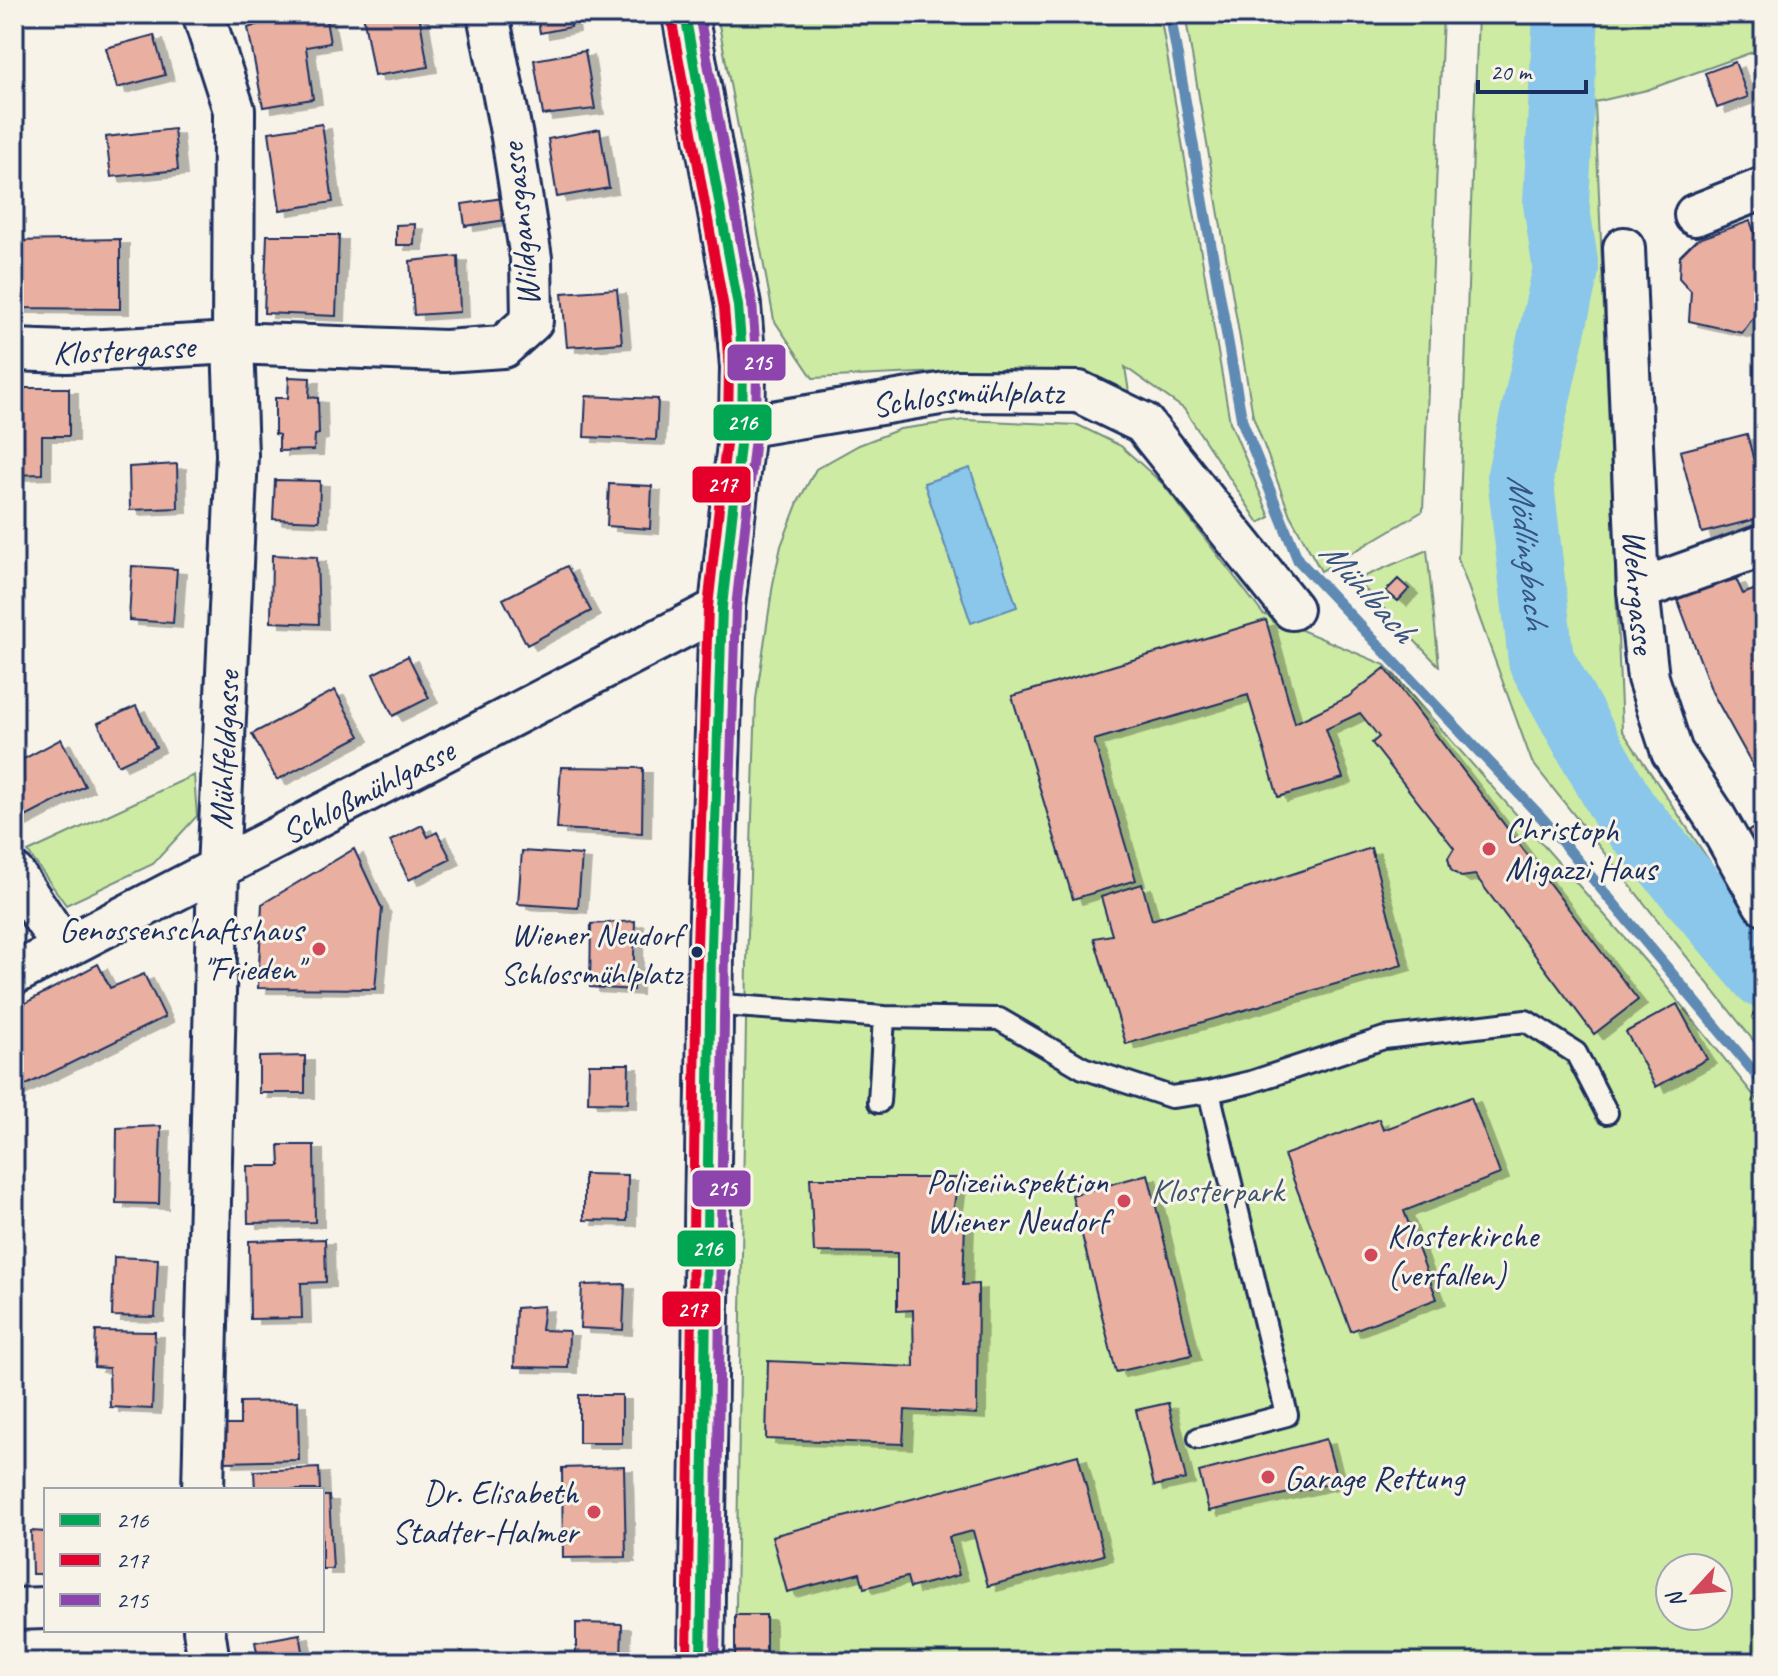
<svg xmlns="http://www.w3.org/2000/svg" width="1778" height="1676" font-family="Caveat,sans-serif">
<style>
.green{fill:#cdeba2;stroke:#748d80;stroke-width:2;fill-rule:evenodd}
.water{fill:#8bc6eb;stroke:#5e8ab3;stroke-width:2}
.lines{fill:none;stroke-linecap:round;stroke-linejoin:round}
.stream{stroke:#5e8ab3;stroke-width:11}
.river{stroke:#8bc6eb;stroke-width:66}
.building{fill:#e9b0a1;stroke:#1b2f5e;stroke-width:2;filter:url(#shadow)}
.service-casing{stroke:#1b2f5e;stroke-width:26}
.minor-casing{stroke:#1b2f5e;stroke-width:46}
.tertiary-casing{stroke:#1b2f5e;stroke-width:50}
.service{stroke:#f7f3e8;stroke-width:20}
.minor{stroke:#f7f3e8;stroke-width:40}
.tertiary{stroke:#f7f3e8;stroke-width:44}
.bus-1-casing{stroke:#f7f3e8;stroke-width:16}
.bus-2-casing{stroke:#f7f3e8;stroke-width:16}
.bus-3-casing{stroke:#f7f3e8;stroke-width:16}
.bus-1{stroke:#00a651;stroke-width:10}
.bus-2{stroke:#e4002b;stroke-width:10}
.bus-3{stroke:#8e44ad;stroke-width:10}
.poi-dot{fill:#d1495b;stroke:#f7f3e8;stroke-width:3}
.bus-dot{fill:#1b2f5e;stroke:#f7f3e8;stroke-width:3}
.labels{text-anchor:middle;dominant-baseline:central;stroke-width:6;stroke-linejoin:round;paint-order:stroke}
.bus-label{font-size:32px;fill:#1b2f5e;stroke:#f7f3e8;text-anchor:end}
.street-label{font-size:34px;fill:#1b2f5e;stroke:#f7f3e8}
.poi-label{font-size:34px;fill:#1b2f5e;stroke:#f7f3e8;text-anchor:start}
.park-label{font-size:34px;fill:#3f556c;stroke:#f7f3e8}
.water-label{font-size:36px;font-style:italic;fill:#375581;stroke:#f7f3e8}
.line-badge{stroke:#f7f3e8;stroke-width:3}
.badge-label{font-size:22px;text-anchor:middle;font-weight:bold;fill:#fff}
</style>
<defs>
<filter id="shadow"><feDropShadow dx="9" dy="5" stdDeviation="0" flood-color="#0004"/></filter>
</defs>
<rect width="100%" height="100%" fill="#f7f3e8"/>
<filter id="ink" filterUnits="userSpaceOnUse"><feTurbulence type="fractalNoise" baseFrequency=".0125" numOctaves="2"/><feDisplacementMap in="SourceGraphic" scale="16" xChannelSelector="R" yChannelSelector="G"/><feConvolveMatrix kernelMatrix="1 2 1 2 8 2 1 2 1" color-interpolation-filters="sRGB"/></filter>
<g filter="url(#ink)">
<path class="green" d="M717 14H1160L1230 422 1270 517 1259 523 1184 409 1125 367 1131 405 1086 378 1003 369 813 378 774 320Z
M1185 14H1443L1423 511 1321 571 1290 515 1253 416Z
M1478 14H1764V48L1647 90 1595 102 1622 730 1764 943V1054L1532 762 1458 559Z
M964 420 1078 425 1121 446 1163 484 1263 614 1385 665 1653 970 1764 1108V1662H735L747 963 756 699 773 584 781 546 798 502 816 469 859 445 900 429ZM1670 1568H1718V1616H1670Z
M1427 550 1439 666 1356 580Z
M194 775 197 816 153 864 66 905 28 852Z"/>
<path class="water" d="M970 468 1017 607 971 623 924 483Z"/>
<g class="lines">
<path class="stream" d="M1170 14 1242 421 1298 560 1543 819 1764 1084"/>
<path class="river" id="s1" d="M1566 14 1556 203 1566 269 1520 475 1541 660 1624 810 1764 976"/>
</g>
<path class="building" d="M263 14H325L330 43 306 47 313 99 263 107 248 28 264 22Z
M363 14H419L428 67 374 76Z
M537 14H569L571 27 540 33Z
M154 35 165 75 117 88 106 48Z
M585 51 595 109 543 115 534 60Z
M1735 62 1748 97 1717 108 1705 73Z
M322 124 333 202 280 210 269 132Z
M174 129 178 170 111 177 106 137Z
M600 129 609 188 557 197 548 139Z
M503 198 506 220 465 226 462 204Z
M1750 221 1764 257V303L1742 333 1689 321 1691 291 1679 278 1680 256 1696 240Z
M415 224 414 245H396V225Z
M267 235H339L336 316 264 313Z
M120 239V309L17 308 14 295V241Z
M458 256 460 312 414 315 410 261Z
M617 289 622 343 567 347 562 293Z
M289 377 310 378 309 397 318 398 319 434 315 435 314 450 279 451V435L275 434V398H288Z
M14 388H69V436H42V474L14 475Z
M586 396 658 399 656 440 584 437Z
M1747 434 1764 500V517L1702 533 1680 451Z
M177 464 178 508 130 510 129 467Z
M275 480 320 481 319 521 273 519Z
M609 484 652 486 650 529 607 526Z
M272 555 317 557 319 624 271 622Z
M132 566 177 569 173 623 129 620Z
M567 566 591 611 527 645 503 599Z
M1398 579 1409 589 1398 601 1386 591Z
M1736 579 1743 594 1764 586V778L1761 780 1712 692 1677 598Z
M1266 620 1295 723 1348 697 1385 668 1638 1000 1594 1034 1475 875 1461 877 1451 870 1448 858 1454 848 1372 743 1379 737 1360 713 1326 729 1343 778 1278 797 1248 695 1094 740 1136 880 1073 899 1012 696Z
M408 656 429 698 393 716 373 674Z
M335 690 360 736 277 780 252 734Z
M136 706 156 747 118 765 98 723Z
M61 739 85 786 18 821 14 815V764Z
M561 767 643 768 642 833 557 829Z
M1764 823V861L1758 863 1744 833Z
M422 825 428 837 437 832 451 859 409 880 390 841Z
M1371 848 1402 965 1126 1044 1094 938 1112 935 1101 897 1142 884 1152 920Z
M354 849 382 909 375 989 258 988 262 904Z
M522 851 582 855 578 908 518 904Z
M635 921 633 990 590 987 591 924Z
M98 964 110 988 144 974 165 1017 14 1091V1009Z
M1677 1004 1707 1059 1656 1087 1626 1032Z
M305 1056V1093H259V1057Z
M589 1064H629L628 1103 588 1102Z
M1471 1097 1500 1174 1404 1211 1437 1299 1351 1331 1284 1155 1379 1119 1383 1130Z
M161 1126 159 1204 116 1203 117 1128Z
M279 1145H314L315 1222 248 1223 247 1166H280Z
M584 1174 628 1175 627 1221 584 1220Z
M1148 1174 1192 1355 1116 1372 1072 1195Z
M810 1178H958L952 1220 965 1222 963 1285 978 1284 977 1414 905 1410 903 1444 766 1439 768 1361 914 1367 913 1310 897 1311V1253L814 1252Z
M325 1239 326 1282 301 1283 302 1318 250 1319 249 1241Z
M114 1257 158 1259 155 1317 112 1316Z
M625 1284 623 1330 580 1328 582 1285Z
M544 1306 541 1330 569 1331 568 1368 514 1367 516 1308Z
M96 1331 155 1332 152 1409 110 1407 109 1368 94 1367Z
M579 1395H622V1443H579Z
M298 1401 299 1460 225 1462 224 1425H240V1402Z
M1168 1403 1186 1479 1154 1486 1136 1410Z
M1326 1439 1338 1482 1209 1511 1199 1472Z
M1078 1455 1104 1555 988 1586 973 1531 949 1537 959 1575 910 1588 907 1577 864 1588 860 1573 787 1592 772 1536Z
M624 1466 626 1557 563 1558 562 1468Z
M319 1468 320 1490H255L254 1471Z
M322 1496H329L333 1569H322Z
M31 1531 46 1532V1574H32Z
M735 1615H766V1662H735Z
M576 1623 622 1624 621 1662H576Z
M300 1634 305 1662H259L255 1642Z"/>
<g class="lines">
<defs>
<path id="service" d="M710 1004 884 1017 999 1019 1083 1068 1171 1097 1209 1092 1251 1082 1384 1038 1526 1021 1576 1053 1607 1113
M879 1102 884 1017
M1199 1438 1287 1415 1209 1092"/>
<g id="minor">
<path d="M1695 215 1764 188"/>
<path id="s2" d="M1624 248 1638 590 1648 678 1672 752 1715 817 1764 904"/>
<path id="s3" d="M14 350 67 352 233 343 445 351 503 347 532 321 531 258 512 137 488 14"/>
<path id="s4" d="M742 427 958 391 1079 392 1143 423 1292 609"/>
<path d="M1638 590 1764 545"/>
<path d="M14 874 63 947"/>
<path id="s5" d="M14 974 722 607"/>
<path id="s6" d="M203 1490 218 870 237 455 233 343 234 110 203 14"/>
<path d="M14 1609 46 1608"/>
<path d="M204 1630 209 1662"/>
</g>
<path id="tertiary" d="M685 14 738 306 743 367 742 427 722 607 711 947 701 1662"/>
</defs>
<use href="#service" class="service-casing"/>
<use href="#minor" class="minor-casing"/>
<use href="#tertiary" class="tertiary-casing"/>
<use href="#service" class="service"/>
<use href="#minor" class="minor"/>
<use href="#tertiary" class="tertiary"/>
<defs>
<path id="bus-1" d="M685 14 738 306 743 367 742 427 722 607 711 947 701 1662"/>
<path id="bus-2" d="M671 17 724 308 729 367 728 426 708 607 697 947 687 1662"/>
<path id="bus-3" d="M699 14 752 303 757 367 756 429 736 608 725 947 715 1662"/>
</defs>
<use href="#bus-1" class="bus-1-casing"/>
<use href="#bus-2" class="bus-2-casing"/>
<use href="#bus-3" class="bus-3-casing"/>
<use href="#bus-1" class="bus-1"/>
<use href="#bus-2" class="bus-2"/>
<use href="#bus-3" class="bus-3"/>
</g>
</g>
<g class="poi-dot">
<circle cx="1489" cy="849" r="8"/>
<circle cx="319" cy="949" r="8"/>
<circle cx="1124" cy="1201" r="8"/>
<circle cx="1371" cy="1255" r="8"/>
<circle cx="1268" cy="1477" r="8"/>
<circle cx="594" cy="1512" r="8"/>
</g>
<circle class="bus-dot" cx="697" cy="952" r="7"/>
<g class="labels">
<g class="bus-label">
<text x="682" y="934">Wiener Neudorf<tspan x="682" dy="39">Schlossmühlplatz</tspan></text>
</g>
<g class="street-label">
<text transform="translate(520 225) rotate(-96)">Wildgansgasse</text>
<text stroke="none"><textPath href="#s3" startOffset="110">Klostergasse</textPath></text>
<text stroke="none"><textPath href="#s4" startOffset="228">Schlossmühlplatz</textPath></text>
<text stroke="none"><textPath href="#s2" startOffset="344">Wehrgasse</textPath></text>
<text stroke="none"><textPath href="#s6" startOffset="740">Mühlfeldgasse</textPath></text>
<text stroke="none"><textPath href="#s5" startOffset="398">Schloßmühlgasse</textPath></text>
</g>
<g class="poi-label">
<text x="1505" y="829">Christoph<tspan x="1505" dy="39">Migazzi Haus</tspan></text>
<text x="303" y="929" text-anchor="end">Genossenschaftshaus<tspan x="303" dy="39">"Frieden"</tspan></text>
<text x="1108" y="1181" text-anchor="end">Polizeiinspektion<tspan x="1108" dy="39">Wiener Neudorf</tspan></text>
<text x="1387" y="1235">Klosterkirche<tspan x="1387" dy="39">(verfallen)</tspan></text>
<text x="1284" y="1477">Garage Rettung</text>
<text x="578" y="1492" text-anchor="end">Dr. Elisabeth<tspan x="578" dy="39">Stadter-Halmer</tspan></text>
</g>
<g class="park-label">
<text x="1217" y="1190">Klosterpark</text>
</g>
<g class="water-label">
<text stroke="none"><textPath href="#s1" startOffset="544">Mödlingbach</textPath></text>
<text transform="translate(1368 591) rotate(48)">Mühlbach</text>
</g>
</g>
<g class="line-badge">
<rect x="726" y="343" width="61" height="39" rx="8" fill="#8e44ad"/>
<rect x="712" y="403" width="61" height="39" rx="8" fill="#00a651"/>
<rect x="691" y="465" width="61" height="39" rx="8" fill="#e4002b"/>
<rect x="691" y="1169" width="61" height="39" rx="8" fill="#8e44ad"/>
<rect x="676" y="1229" width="61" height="39" rx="8" fill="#00a651"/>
<rect x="661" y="1290" width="61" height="38" rx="8" fill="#e4002b"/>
</g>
<g class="badge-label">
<text x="757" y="370">215</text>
<text x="742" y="430">216</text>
<text x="722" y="492">217</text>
<text x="722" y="1196">215</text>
<text x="707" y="1256">216</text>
<text x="692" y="1317">217</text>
</g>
<rect width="1778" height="1676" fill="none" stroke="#f7f3e8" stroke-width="48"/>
<rect x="24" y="24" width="1730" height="1628" fill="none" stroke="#1b2f5e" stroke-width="3" filter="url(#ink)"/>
<rect x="44" y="1488" width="280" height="144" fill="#f7f3e8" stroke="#9fa5b1" stroke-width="2"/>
<rect x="60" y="1514" width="40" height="12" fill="#00a651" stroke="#9fa5b1" stroke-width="2"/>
<text x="116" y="1528" font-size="24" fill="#1b2f5e">216</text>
<rect x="60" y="1554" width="40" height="12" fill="#e4002b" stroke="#9fa5b1" stroke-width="2"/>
<text x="116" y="1568" font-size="24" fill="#1b2f5e">217</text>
<rect x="60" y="1594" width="40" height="12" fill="#8e44ad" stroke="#9fa5b1" stroke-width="2"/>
<text x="116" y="1608" font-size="24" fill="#1b2f5e">215</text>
<g transform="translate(1694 1592) rotate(244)"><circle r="38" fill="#f7f3e8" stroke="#9fa5b1" stroke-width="2"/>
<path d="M0-6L14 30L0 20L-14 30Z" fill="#d1495b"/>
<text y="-12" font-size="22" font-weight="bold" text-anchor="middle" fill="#1b2f5e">N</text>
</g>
<path d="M1478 80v12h108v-12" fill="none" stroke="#1b2f5e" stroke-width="4"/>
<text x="1490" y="80" font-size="24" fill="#1b2f5e" stroke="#f7f3e8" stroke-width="6" paint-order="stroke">20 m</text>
</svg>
